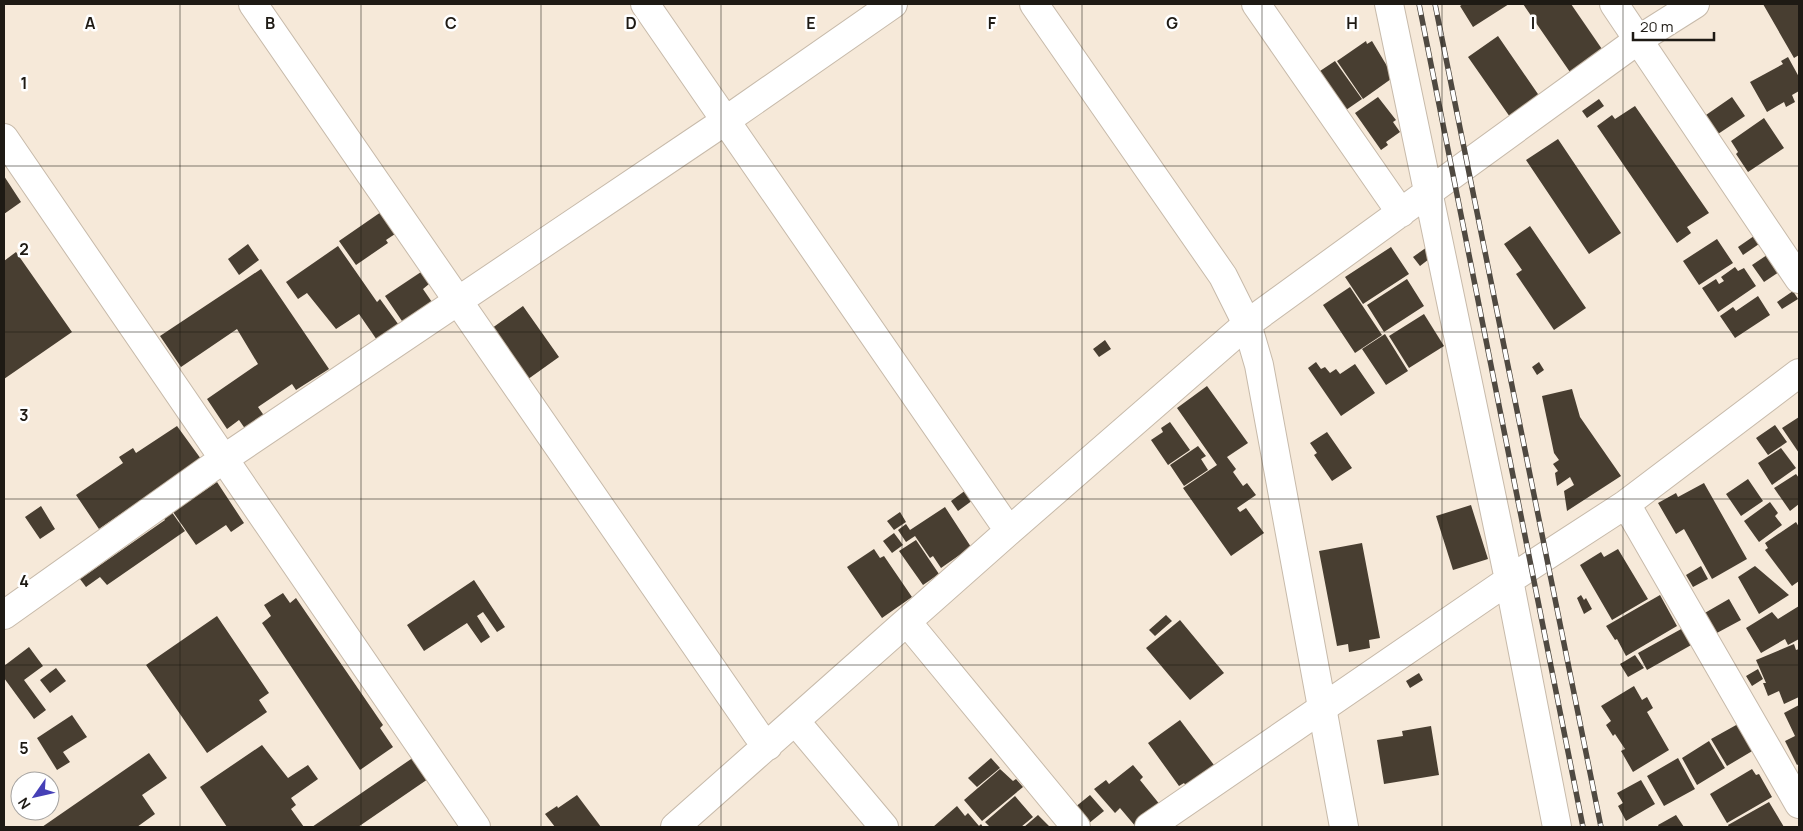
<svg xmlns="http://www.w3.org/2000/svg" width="1803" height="831" font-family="Manrope,sans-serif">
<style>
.building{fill:#483e31}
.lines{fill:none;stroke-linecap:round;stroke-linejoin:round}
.minor-casing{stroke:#c7baaa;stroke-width:30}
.tertiary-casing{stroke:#c7baaa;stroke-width:30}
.minor{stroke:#fff;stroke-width:28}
.tertiary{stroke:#fff;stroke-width:28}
.rail-casing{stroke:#4f4941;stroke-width:5.5}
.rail{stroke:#fff;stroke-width:4;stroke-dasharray:11;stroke-linecap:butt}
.grid{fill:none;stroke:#1e1a14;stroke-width:1;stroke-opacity:0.55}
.grid-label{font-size:16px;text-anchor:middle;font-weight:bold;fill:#1e1a14;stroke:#fff;stroke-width:5;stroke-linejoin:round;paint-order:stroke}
</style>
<rect width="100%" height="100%" fill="#f6e9d9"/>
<path class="building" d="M1463 4H1509L1473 27 1460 6Z
M1523 4H1571L1604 52 1572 75Z
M1763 4H1799V55L1794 58Z
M1498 36 1540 97 1510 117 1468 57Z
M1366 41 1367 44 1372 41 1393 76 1390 78 1391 79 1363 99 1337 61Z
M1788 57 1799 77V91L1792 95 1795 102 1786 107 1784 102 1767 112 1750 82 1783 64 1781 61Z
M1335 61 1362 99 1346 110 1320 71Z
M1378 97 1396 120 1393 122 1400 132 1386 142 1388 145 1381 150 1355 113Z
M1732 97 1745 116 1718 134 1706 115Z
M1599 99 1604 106 1587 118 1582 111Z
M1635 106 1709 213 1687 227 1691 233 1677 243 1597 126 1612 115 1615 119Z
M1764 118 1784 148 1748 172 1736 154 1738 152 1731 141Z
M1558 139 1621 233 1589 254 1526 160Z
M4 176 21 202 4 214Z
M381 212 395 234 386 240 388 243 356 265 339 241Z
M1530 226 1586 308 1554 330 1516 274 1522 270 1504 244Z
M1754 236 1759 244 1743 255 1738 247Z
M1717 239 1733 263 1699 285 1683 261Z
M248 244 259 260 239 275 228 259Z
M338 246 377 302 380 299 401 328 379 343 359 314 336 329 307 293 298 299 286 282Z
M1391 247 1409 274 1363 304 1345 277Z
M1427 247 1433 256 1420 266 1413 257Z
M16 252 72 332 4 379V261Z
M1767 255 1779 272 1764 282 1752 265Z
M1735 267 1738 271 1744 268 1756 286 1718 312 1702 288 1716 279 1719 284 1724 281 1721 277Z
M261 269 329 369 296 390 292 384 258 407 265 417 246 430 239 420 227 429 207 399 258 364 237 329 181 367 160 336Z
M421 272 429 284 423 289 434 305 404 324 385 296Z
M1407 279 1424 306 1384 332 1367 305Z
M1350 287 1382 335 1355 353 1323 305Z
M1793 291 1798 299 1782 309 1777 302Z
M1758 296 1770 315 1735 338 1720 316 1733 307 1736 311Z
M523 306 559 357 524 382 488 331Z
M1424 314 1444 346 1409 368 1389 336Z
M1385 334 1408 371 1386 385 1362 349Z
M1105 340 1111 349 1099 357 1093 349Z
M1316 362 1321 369 1325 367 1330 373 1336 369 1340 374 1355 364 1375 393 1341 416 1308 368Z
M1539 362 1544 370 1537 375 1532 367Z
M1207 386 1248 443 1227 457 1236 469 1233 472 1243 486 1247 483 1256 495 1237 508 1240 512 1246 508 1264 533 1231 556 1183 488 1217 465 1177 408Z
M1572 389 1580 417 1621 476 1567 511 1564 491 1574 485 1570 477 1557 486 1555 473 1558 471 1553 464 1559 460 1554 453 1542 396Z
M1799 417V453L1782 428Z
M1170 422 1190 450 1168 465 1151 440 1163 432 1161 428Z
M1775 425 1787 442 1768 455 1756 438Z
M177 426 201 459 99 529 76 495 123 463 119 457 133 448 136 453Z
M1327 432 1352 468 1332 481 1314 455 1317 453 1310 443Z
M1198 446 1206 456 1201 459 1208 470 1184 486 1170 465Z
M1781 448 1796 468 1772 485 1758 463Z
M1796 474 1799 478V504L1790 511 1774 488Z
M1748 479 1763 501 1741 516 1726 494Z
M217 482 244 523 231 532 226 525 196 545 173 512Z
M1704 483 1747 559 1712 579 1684 529 1676 534 1658 503 1676 493 1678 497Z
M966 490 973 500 958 511 951 501Z
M1770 502 1778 513 1775 516 1782 525 1759 542 1744 521Z
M1471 505 1488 559 1453 570 1436 516Z
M41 506 55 529 40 539 25 517Z
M945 507 971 547 941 568 933 556 930 558 915 536 906 542 898 530 906 524 910 530Z
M171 511 185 531 107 585 100 577 86 587 80 579 165 520 163 517Z
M900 512 906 522 894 530 887 521Z
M1796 522 1799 527V581L1792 586 1765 550 1768 548 1765 543Z
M894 533 903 545 892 553 883 541Z
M916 540 939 574 923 585 899 551Z
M1362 543 1380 638 1369 640 1370 648 1349 652 1348 644 1337 646 1319 551Z
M874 549 880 558 884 556 912 597 882 618 847 567Z
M1618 549 1648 599 1612 620 1580 565 1601 552 1604 557Z
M1701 566 1708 579 1693 587 1686 575Z
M1755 566 1789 595 1759 614 1738 577Z
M474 580 505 627 497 632 483 612 477 616 490 637 481 643 467 623 424 651 407 625Z
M283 593 290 603 296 598 383 725 380 728 393 747 360 770 262 623 271 616 264 605Z
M1581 595 1584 600 1586 598 1592 609 1584 614 1577 598Z
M1660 595 1677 626 1626 656 1617 639 1615 640 1606 626Z
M1729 599 1741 620 1715 634 1703 614Z
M1799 606V639L1788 645 1785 639 1761 653 1746 628 1772 612 1778 619Z
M1166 615 1172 621 1155 636 1149 630Z
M217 616 269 693 259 700 267 712 207 753 146 665Z
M1180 620 1224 673 1190 700 1146 648Z
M1683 628 1693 644 1647 670 1638 653Z
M1794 644 1796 650 1799 649V697L1784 704 1779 691 1768 696 1763 683H1766L1756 660Z
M29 647 43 666 24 680 46 710 34 719 4 678V666Z
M1635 655 1644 668 1628 677 1620 664Z
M56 668 66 681 50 693 40 680Z
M1758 669 1763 679 1752 686 1746 676Z
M1419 673 1423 680 1410 688 1406 681Z
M1634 686 1642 700 1647 697 1653 708 1647 712 1669 750 1633 772 1621 751 1625 749 1615 734 1613 736 1606 725 1611 721 1601 706Z
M1799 705V764L1797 765 1785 741 1795 736 1784 713Z
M72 715 87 737 63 752 70 762 57 770 37 738Z
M1180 720 1217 769 1189 790 1184 783 1179 786 1148 743Z
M1738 724 1754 750 1727 766 1711 739Z
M1431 726 1439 775 1384 784 1377 740 1403 736 1402 731Z
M1709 741 1725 768 1697 785 1682 758Z
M262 745 288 778 308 765 318 779 291 798 296 805 291 809 304 827H227L200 787Z
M149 753 167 778 142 795 155 814 137 827H42Z
M414 757 428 779 358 827H312Z
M991 758 1000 768 977 787 968 778Z
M1678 758 1695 789 1664 806 1647 776Z
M1133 765 1143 777 1140 780 1161 806 1136 827 1120 808 1115 813 1094 789 1106 780 1109 784Z
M1000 769 1013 781 1016 779 1023 787 982 821 964 800Z
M1752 769 1756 775 1759 774 1772 797 1727 823 1710 794Z
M1641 780 1655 804 1626 821 1618 806 1623 803 1617 793Z
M577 795 601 827H555L545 814 557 806 558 808Z
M1090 795 1104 811 1088 824 1074 808Z
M1015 796 1033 817 1021 827H990L985 822Z
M1769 802 1784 827H1729L1728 825Z
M957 806 965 816 968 813 979 826 981 824 983 827H933Z
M1038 815 1050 827H1024Z
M1676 815 1684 827H1659L1658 825Z"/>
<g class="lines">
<defs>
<path id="minor" d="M253 4 757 734 768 746
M645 4 1009 531
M1256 4 1401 213
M1389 4 1509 580 1557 827
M1614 4 1799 279
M4 138 476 827
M1626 504 1799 804
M4 615 222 460 725 121 893 4
M907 622 1076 827
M796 722 884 827
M675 827 1009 531 1247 324 1638 40 1695 4
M1149 827 1509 580 1626 504 1799 373"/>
<path id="tertiary" d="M1034 4 1223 276 1247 324 1259 365 1344 827"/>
</defs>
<use href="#minor" class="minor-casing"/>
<use href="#tertiary" class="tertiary-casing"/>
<use href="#minor" class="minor"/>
<use href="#tertiary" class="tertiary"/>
<defs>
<path id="rail" d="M1419 4 1583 827
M1435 4 1601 827"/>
</defs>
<use href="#rail" class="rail-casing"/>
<use href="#rail" class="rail"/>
</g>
<path class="grid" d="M180 4V827M361 4V827M541 4V827M721 4V827M902 4V827M1082 4V827M1262 4V827M1442 4V827M1623 4V827M4 166H1799M4 332H1799M4 499H1799M4 665H1799"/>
<g class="grid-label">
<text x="90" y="29">A</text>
<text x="270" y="29">B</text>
<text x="451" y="29">C</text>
<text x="631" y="29">D</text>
<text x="811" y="29">E</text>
<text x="992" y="29">F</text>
<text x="1172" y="29">G</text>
<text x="1352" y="29">H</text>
<text x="1533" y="29">I</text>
<text x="24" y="89">1</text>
<text x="24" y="255">2</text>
<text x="24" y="421">3</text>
<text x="24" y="587">4</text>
<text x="24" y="754">5</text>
</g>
<rect width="1803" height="831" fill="none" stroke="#1e1a14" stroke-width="10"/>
<g transform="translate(35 796) rotate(236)"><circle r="24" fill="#ffffff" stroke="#a5a3a1"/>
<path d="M0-4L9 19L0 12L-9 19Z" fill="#4640b6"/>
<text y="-8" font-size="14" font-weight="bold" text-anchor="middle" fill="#1e1a14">N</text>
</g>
<path d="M1633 32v8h81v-8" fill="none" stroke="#1e1a14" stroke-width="2.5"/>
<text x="1640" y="32" font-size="15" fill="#1e1a14" stroke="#ffffff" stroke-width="4" paint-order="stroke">20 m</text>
</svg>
